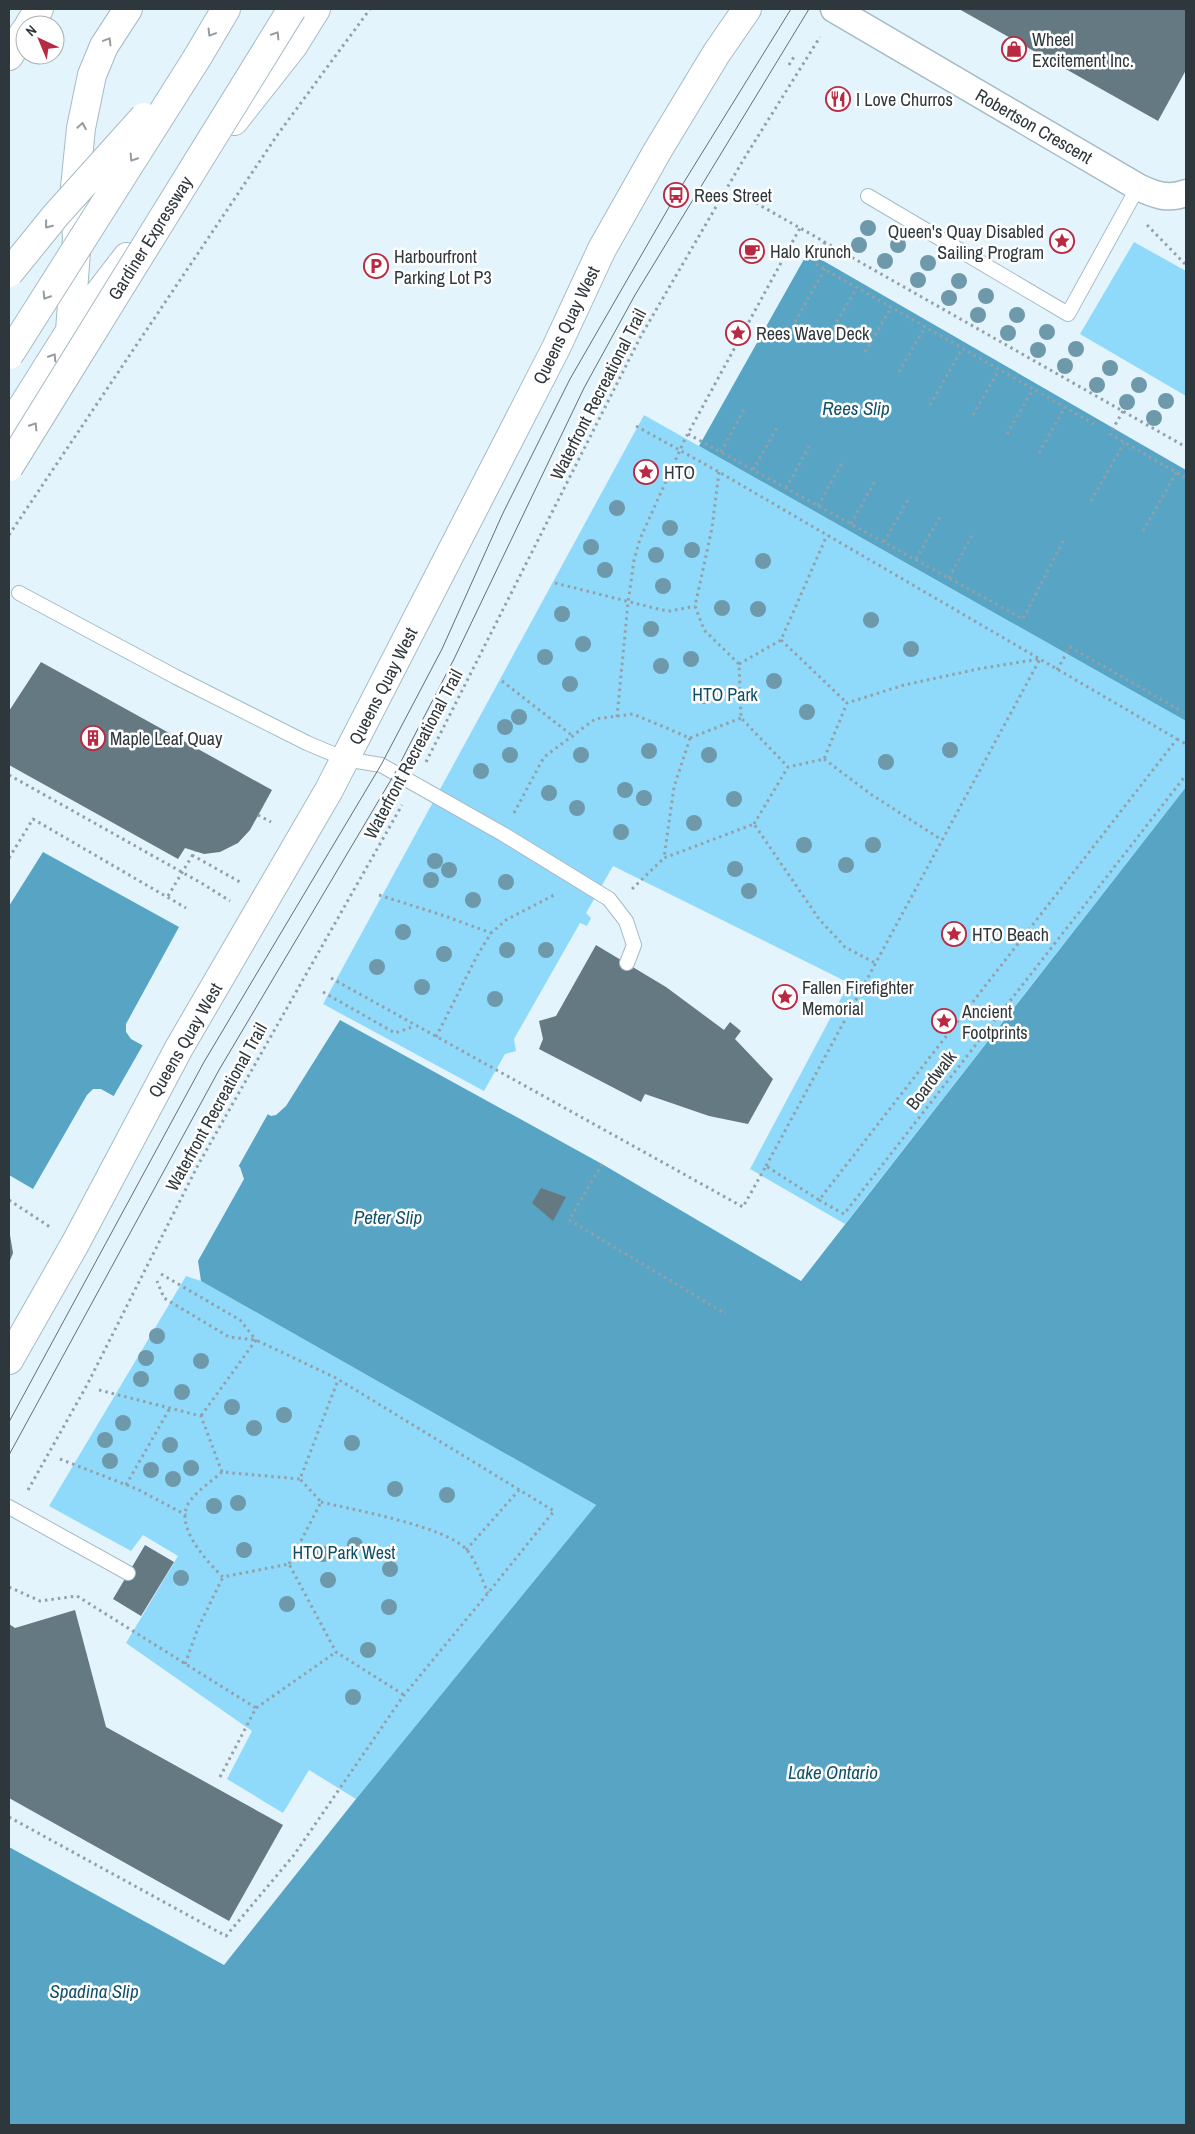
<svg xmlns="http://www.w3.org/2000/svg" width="1195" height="2134" font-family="'Archivo Narrow',sans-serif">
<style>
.green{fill:#8fdafb}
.water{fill:#57a4c4}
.pier{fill:#e3f4fd}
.building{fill:#657982}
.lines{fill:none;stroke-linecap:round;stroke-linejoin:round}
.lane-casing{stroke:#a6bbc5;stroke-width:16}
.street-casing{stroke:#a6bbc5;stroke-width:29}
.secondary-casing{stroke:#a6bbc5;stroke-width:30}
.highway-casing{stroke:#a6bbc5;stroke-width:30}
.path{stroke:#93a0a7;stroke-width:3;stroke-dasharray:2.5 4;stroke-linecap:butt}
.lane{stroke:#fff;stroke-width:14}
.street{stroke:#fff;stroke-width:26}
.secondary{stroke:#fff;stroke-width:28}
.highway{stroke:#fff;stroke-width:28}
.tram{stroke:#636f74;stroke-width:1}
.highway-bridge-casing{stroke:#a6bbc5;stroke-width:30;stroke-linecap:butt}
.highway-bridge{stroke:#fff;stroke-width:28}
.tree{fill:#6e99aa}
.oneway{stroke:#969b9d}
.labels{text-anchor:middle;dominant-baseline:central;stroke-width:5;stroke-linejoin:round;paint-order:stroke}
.poi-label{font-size:18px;fill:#2e373b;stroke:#fff;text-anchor:start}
.street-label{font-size:18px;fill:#2e373b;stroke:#fff}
.park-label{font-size:18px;fill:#0e4f66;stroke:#fff}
.water-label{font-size:19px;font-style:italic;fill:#135269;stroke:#fff}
</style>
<rect width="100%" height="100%" fill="#e3f4fd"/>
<path class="green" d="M1134 242 1186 271V396L1080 334Z
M644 415 1186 721V787L845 1224 750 1169 849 983 613 866 586 913 591 918 587 926 580 923 514 1039 516 1051 505 1054 484 1091 323 1004Z
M186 1276 201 1281 596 1505 356 1799 309 1770 283 1813 227 1779 252 1731 126 1643 178 1556 143 1535 131 1551 49 1506Z"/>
<path class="water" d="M808 252 1186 470V721L699 446Z
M1186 787V2125H9V1847L224 1965 356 1799 596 1505 201 1281 198 1261 244 1179 240 1167 101 1089H93L87 1095 33 1189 9 1175V906L43 852 179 927 126 1024V1032L131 1039 271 1116 276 1115 286 1106 340 1020 602 1164 801 1281Z"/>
<path class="pier" d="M144 1043 269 1112 237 1169 112 1099Z"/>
<path class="building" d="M959 9H1186V70L1158 121Z
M41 662 272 790 250 830 238 843 220 852 204 854 185 848 178 859 9 765V711Z
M596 945 666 987 724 1030 730 1022 741 1031 735 1039 773 1079 748 1124 709 1116 645 1094 641 1102 539 1049 543 1039 539 1021 556 1016Z
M541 1188 566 1197 553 1221 532 1203Z
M9 1229 13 1253 9 1263Z
M145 1545 174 1562 141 1616 113 1599Z
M75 1610 106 1727 283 1825 229 1921 9 1798V1624L15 1628Z"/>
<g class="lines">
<defs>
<path id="lane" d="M868 196 1068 314 1138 187
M19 593 176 677 307 743 345 759 381 765 503 834 609 899 626 921 634 945 627 963
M9 1507 128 1573"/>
<path id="street" d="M834 9 1138 187C1155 195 1168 200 1186 193"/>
<path id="secondary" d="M9 1360 75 1244 179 1048 329 790 556 348 602 249 658 150 716 54 747 9"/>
<path id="highway" d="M29 25 39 9
M9 56 25 31
M197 58 226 9
M234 121 293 46 316 9
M70 331 77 238 74 197 81 128 92 75 104 46 128 9
M9 428 70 331 127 257"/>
</defs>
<use href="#lane" class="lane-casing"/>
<use href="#street" class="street-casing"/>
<use href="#secondary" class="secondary-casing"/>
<use href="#highway" class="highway-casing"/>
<path class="path" d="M789 65 795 55
M756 203 1186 447
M1147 225 1186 265
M825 242 814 263 1094 424
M795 322 825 269
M830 333 857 288
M865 352 891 308
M899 372 925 327
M930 405 962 349
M1123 411 1110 434 1186 478
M973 415 999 370
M688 434 1023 619 1063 541
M1007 434 1033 389
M721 452 745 408
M1039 453 1065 407
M753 470 778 426
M719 472 712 528 695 606 704 630 739 664 741 718 788 767
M786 488 811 443
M1091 501 1124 443
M818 506 843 461
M851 524 876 479
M1143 531 1176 473
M9 535 278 134 370 9
M884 542 909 498
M916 559 941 515
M949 578 973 533
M555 583 662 610 670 611 695 606
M781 640 847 703
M739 664 781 640 827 535
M1057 670 1070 647 1183 712
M502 681 574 737
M617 717 628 603 634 560 640 539 685 439 800 228
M690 738 741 718
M1177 739 1186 744
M824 759 872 795 942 840
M426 762 642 334 745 157 820 37
M9 775 203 884 230 901
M514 813 544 757 595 719 633 714 690 738 674 787 664 858 754 824 819 919 845 947 875 963
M258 815 271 822
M754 824 788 767 824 759 847 703 904 685 978 669 1039 659
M192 855 240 882
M9 858 33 819 186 908
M632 889 664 858
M379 895 445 916 491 933
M168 896 195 851
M331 978 743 1207 766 1166 819 1200 1177 739 719 472 636 426
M323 992 395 1033 415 1026
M436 1037 477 956 491 933 506 920 554 895
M602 1164 569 1220 726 1314
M766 1166 1040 659
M9 1200 50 1227
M819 1200 844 1214 1186 775
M161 1274 240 1320 256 1340 201 1416
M99 1390 201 1416 222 1472 300 1479
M60 1459 137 1489 186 1515
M222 1472C212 1481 198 1490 190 1501 172 1524 207 1562 223 1577L289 1564 336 1652 404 1695
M126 1485 170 1408
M28 1490 87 1385 198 1165 402 805
M321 1502C354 1510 444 1526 466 1549 476 1560 482 1580 488 1593
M466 1550 519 1490
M289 1564 321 1502 300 1479 338 1380
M9 1587 40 1601 77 1596 256 1708
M185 1664 198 1628 223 1577
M220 1777 256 1708 336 1652
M9 1817 226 1936 294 1855 404 1695 488 1593 554 1511 336 1378 256 1340 229 1337 164 1298 157 1281"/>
<use href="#lane" class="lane"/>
<use href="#street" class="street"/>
<use href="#secondary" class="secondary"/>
<use href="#highway" class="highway"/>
<path class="tram" d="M9 1422 204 1062 381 765 442 649 503 513 570 379 676 195 791 9
M9 1455 219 1070 395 773 454 659 584 388 635 295 809 9"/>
<defs>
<path id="highway-bridge" d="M9 273 56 215 144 117
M9 355 197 58
M9 467 292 9"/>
</defs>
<use href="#highway-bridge" class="highway-bridge-casing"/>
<use href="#highway-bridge" class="highway-bridge"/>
</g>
<g class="tree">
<circle cx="868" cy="228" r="8"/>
<circle cx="859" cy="245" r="8"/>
<circle cx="898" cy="245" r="8"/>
<circle cx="885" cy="261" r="8"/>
<circle cx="928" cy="263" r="8"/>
<circle cx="918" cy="280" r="8"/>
<circle cx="959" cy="281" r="8"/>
<circle cx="986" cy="296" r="8"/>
<circle cx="949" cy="298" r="8"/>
<circle cx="978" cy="315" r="8"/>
<circle cx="1017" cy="315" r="8"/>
<circle cx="1047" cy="332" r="8"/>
<circle cx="1008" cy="333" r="8"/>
<circle cx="1076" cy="349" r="8"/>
<circle cx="1038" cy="350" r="8"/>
<circle cx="1065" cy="366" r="8"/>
<circle cx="1110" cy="368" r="8"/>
<circle cx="1097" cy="385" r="8"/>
<circle cx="1139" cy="385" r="8"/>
<circle cx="1166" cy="401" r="8"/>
<circle cx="1127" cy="402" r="8"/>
<circle cx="1154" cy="418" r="8"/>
<circle cx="617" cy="508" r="8"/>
<circle cx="670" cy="528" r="8"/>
<circle cx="591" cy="547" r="8"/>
<circle cx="692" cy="550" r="8"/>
<circle cx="656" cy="555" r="8"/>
<circle cx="763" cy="561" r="8"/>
<circle cx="605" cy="570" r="8"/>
<circle cx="663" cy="586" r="8"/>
<circle cx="722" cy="608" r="8"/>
<circle cx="758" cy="609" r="8"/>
<circle cx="562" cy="614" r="8"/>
<circle cx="871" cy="620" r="8"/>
<circle cx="651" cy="629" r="8"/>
<circle cx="583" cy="644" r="8"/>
<circle cx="911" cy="649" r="8"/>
<circle cx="545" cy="657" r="8"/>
<circle cx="691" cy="659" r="8"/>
<circle cx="661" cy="666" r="8"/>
<circle cx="774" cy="681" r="8"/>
<circle cx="570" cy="684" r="8"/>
<circle cx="703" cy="696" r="8"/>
<circle cx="807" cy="712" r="8"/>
<circle cx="519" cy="717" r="8"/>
<circle cx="505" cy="727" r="8"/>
<circle cx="950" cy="750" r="8"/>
<circle cx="649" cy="751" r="8"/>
<circle cx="510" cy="755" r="8"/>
<circle cx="581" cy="755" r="8"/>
<circle cx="709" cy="755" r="8"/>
<circle cx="886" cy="762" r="8"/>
<circle cx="481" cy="771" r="8"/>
<circle cx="625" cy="790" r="8"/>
<circle cx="549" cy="793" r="8"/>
<circle cx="644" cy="798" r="8"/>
<circle cx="734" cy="799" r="8"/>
<circle cx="577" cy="808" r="8"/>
<circle cx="694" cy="823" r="8"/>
<circle cx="621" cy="832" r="8"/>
<circle cx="804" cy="845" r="8"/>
<circle cx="873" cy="845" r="8"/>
<circle cx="435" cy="861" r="8"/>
<circle cx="846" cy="865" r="8"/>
<circle cx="735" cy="869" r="8"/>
<circle cx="449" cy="870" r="8"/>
<circle cx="431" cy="880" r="8"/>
<circle cx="506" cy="882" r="8"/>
<circle cx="749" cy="891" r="8"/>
<circle cx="473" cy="900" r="8"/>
<circle cx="403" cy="932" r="8"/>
<circle cx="507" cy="950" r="8"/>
<circle cx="546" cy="950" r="8"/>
<circle cx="444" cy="954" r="8"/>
<circle cx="377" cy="967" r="8"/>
<circle cx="422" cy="987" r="8"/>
<circle cx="495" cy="999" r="8"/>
<circle cx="157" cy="1336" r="8"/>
<circle cx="146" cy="1358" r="8"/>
<circle cx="201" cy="1361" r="8"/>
<circle cx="141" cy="1379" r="8"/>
<circle cx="182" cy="1392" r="8"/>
<circle cx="232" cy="1407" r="8"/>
<circle cx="284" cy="1415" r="8"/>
<circle cx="123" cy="1423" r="8"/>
<circle cx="254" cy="1428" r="8"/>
<circle cx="105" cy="1440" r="8"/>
<circle cx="352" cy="1443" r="8"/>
<circle cx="170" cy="1445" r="8"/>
<circle cx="110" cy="1461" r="8"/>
<circle cx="191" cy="1468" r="8"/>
<circle cx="151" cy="1470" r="8"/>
<circle cx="173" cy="1479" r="8"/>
<circle cx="395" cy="1489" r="8"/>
<circle cx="447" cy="1495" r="8"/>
<circle cx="238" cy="1503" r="8"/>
<circle cx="214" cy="1506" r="8"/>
<circle cx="355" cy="1545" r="8"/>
<circle cx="244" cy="1550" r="8"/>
<circle cx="323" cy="1554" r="8"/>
<circle cx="390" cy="1569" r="8"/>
<circle cx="181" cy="1578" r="8"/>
<circle cx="328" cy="1580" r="8"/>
<circle cx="287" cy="1604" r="8"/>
<circle cx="389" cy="1607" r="8"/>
<circle cx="368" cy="1650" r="8"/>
<circle cx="353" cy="1697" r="8"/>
</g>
<defs><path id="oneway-chevron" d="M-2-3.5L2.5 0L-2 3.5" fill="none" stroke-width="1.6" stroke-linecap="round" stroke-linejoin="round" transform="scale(1.25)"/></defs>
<g class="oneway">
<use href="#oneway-chevron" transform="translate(211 33) rotate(121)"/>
<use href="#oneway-chevron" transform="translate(276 35) rotate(-58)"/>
<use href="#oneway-chevron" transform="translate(108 41) rotate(-59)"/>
<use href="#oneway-chevron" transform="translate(82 126) rotate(-80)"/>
<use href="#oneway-chevron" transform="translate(133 158) rotate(122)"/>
<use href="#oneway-chevron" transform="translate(48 225) rotate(129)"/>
<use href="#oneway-chevron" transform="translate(46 296) rotate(122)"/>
<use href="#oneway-chevron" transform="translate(53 357) rotate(-58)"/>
<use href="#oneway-chevron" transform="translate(34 426) rotate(-58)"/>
</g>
<defs>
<symbol id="shop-ring" viewBox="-11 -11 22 22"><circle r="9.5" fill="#fff" stroke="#ba2942" stroke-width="1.5"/><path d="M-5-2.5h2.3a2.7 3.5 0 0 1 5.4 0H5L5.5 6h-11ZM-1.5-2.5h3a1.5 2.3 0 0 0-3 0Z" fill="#ba2942"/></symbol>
<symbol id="restaurant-ring" viewBox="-11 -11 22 22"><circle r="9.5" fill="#fff" stroke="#ba2942" stroke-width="1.5"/><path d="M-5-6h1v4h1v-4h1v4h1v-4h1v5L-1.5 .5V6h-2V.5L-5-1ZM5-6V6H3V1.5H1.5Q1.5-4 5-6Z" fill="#ba2942"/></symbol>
<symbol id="bus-ring" viewBox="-11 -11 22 22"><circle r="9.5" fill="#fff" stroke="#ba2942" stroke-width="1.5"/><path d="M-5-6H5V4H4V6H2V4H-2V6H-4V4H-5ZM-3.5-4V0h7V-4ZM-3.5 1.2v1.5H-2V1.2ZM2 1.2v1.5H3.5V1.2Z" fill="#ba2942"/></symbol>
<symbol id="sight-ring" viewBox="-11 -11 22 22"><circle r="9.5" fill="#fff" stroke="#ba2942" stroke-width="1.5"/><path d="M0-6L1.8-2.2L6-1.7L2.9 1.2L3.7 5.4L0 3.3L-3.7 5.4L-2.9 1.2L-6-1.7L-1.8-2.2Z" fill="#ba2942"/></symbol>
<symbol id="cafe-ring" viewBox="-11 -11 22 22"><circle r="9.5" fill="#fff" stroke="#ba2942" stroke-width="1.5"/><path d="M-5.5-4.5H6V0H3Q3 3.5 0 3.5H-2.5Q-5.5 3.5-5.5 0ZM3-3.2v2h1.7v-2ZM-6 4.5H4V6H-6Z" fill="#ba2942"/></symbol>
<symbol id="parking-ring" viewBox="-11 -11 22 22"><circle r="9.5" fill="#fff" stroke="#ba2942" stroke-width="1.5"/><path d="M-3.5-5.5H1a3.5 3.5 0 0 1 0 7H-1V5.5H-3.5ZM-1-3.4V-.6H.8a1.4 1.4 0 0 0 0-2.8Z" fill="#ba2942"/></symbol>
<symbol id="building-ring" viewBox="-11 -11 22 22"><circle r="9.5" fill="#fff" stroke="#ba2942" stroke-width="1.5"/><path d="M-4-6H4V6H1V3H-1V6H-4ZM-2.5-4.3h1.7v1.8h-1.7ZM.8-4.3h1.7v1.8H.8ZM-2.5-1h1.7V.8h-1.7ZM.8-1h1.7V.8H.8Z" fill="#ba2942"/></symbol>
</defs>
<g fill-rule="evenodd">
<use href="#shop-ring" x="1000" y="35" width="28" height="28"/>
<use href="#restaurant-ring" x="824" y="85" width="28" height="28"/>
<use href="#bus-ring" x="662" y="181" width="28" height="28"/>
<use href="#sight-ring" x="1048" y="227" width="28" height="28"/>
<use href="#cafe-ring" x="738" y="237" width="28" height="28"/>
<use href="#parking-ring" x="362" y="252" width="28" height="28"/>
<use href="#sight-ring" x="724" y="319" width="28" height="28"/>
<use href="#sight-ring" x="632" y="458" width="28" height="28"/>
<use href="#building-ring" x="79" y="724" width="28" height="28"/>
<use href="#sight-ring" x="940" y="920" width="28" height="28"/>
<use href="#sight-ring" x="771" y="983" width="28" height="28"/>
<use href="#sight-ring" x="930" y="1007" width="28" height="28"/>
</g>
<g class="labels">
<g class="poi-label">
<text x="1032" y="39">Wheel<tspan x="1032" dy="21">Excitement Inc.</tspan></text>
<text x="856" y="99">I Love Churros</text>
<text x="694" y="195">Rees Street</text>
<text x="1044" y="231" text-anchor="end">Queen's Quay Disabled<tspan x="1044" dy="21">Sailing Program</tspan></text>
<text x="770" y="251">Halo Krunch</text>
<text x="394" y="256">Harbourfront<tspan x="394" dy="21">Parking Lot P3</tspan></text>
<text x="756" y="333">Rees Wave Deck</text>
<text x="664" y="472">HTO</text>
<text x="110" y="738">Maple Leaf Quay</text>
<text x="972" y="934">HTO Beach</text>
<text x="802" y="987">Fallen Firefighter<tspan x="802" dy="21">Memorial</tspan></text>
<text x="962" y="1011">Ancient<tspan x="962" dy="21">Footprints</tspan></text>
</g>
<g class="street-label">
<text transform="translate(1034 126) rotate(30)">Robertson Crescent</text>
<text transform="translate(150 238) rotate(-58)">Gardiner Expressway</text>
<text transform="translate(566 325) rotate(-64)">Queens Quay West</text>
<text transform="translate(598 394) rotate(-63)">Waterfront Recreational Trail</text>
<text transform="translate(383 686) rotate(-63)">Queens Quay West</text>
<text transform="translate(413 754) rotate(-62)">Waterfront Recreational Trail</text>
<text transform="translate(185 1040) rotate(-60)">Queens Quay West</text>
<text transform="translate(931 1080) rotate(-52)">Boardwalk</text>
<text transform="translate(216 1107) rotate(-61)">Waterfront Recreational Trail</text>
</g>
<g class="park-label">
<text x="725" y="694">HTO Park</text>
<text x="344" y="1552">HTO Park West</text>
</g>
<g class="water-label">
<text x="856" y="408">Rees Slip</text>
<text x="388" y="1217">Peter Slip</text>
<text x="833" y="1772">Lake Ontario</text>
<text x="94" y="1991">Spadina Slip</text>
</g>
</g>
<rect width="1195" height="2134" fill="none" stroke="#2e373b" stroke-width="20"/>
<g transform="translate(40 40) rotate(316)"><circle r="24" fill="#ffffff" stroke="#abafb1"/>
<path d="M0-4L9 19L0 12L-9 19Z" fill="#ba2942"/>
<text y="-8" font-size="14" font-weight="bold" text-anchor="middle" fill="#2e373b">N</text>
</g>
</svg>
